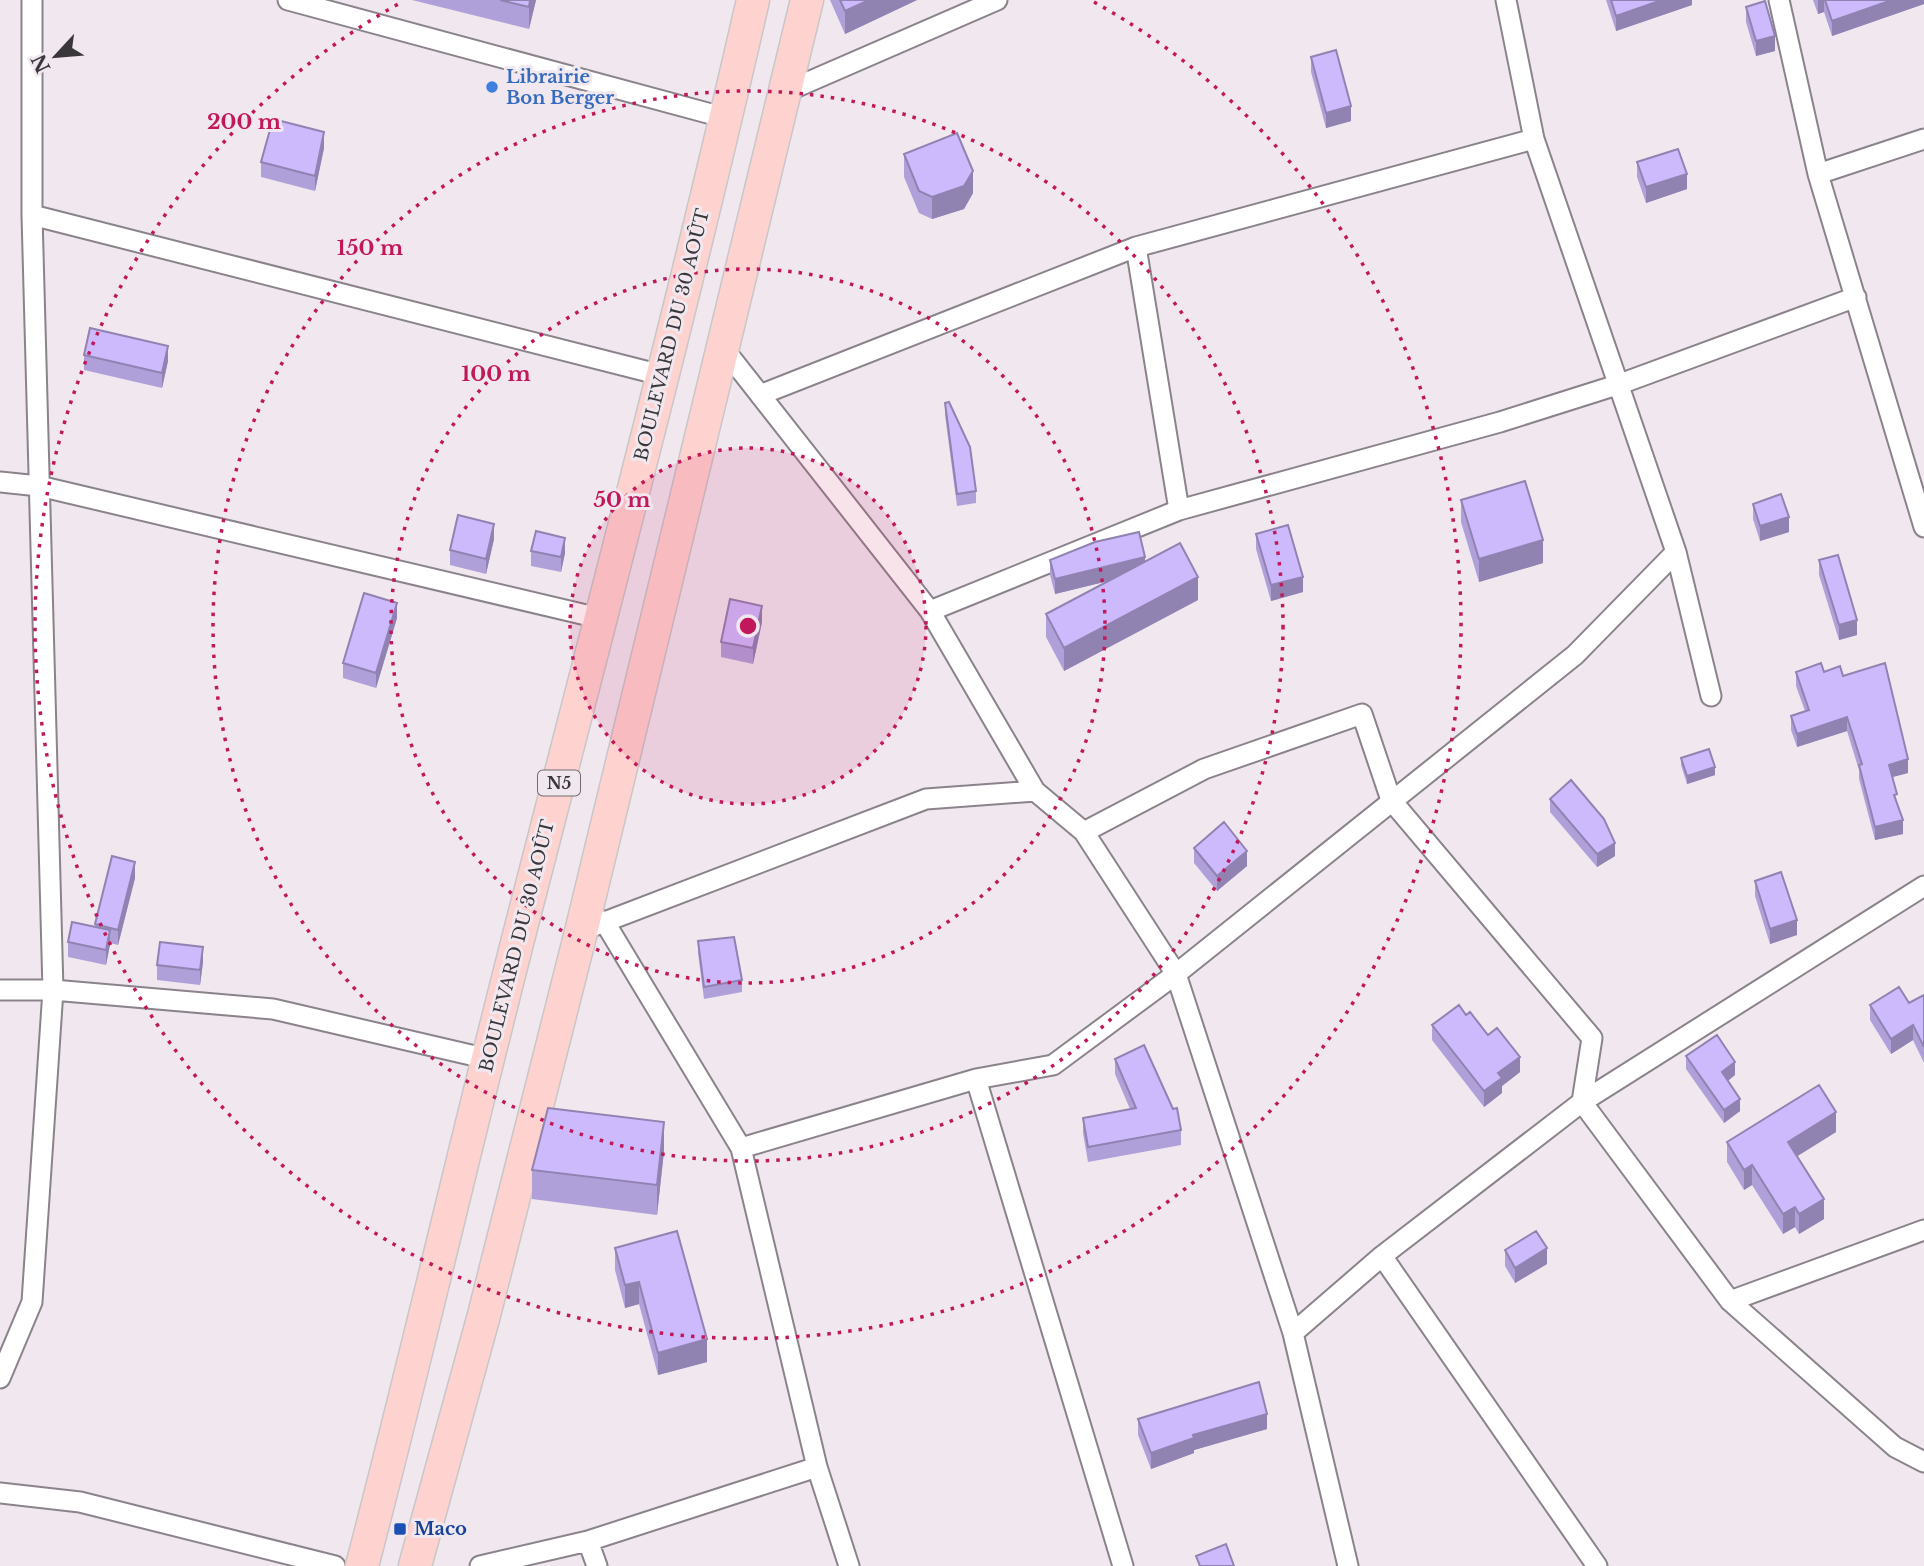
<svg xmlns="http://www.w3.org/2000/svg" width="1924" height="1566" font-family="'Libre Baskerville',serif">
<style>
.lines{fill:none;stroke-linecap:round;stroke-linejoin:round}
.minor-casing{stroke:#8b838b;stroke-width:23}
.trunk-casing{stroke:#c8c7c8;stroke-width:35}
.minor{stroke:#fff;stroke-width:19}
.trunk{stroke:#fed2ce;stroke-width:32}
.wall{fill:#b0a0da}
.shaded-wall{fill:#9082b1}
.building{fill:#cdbafd;stroke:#9082b1;stroke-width:2}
.ring{fill:none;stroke:#c2185b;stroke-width:3.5;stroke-dasharray:3.5 7}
.shop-dot{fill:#3f7fe0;stroke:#f0e7ef;stroke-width:2.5}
.transit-dot{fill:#1a4fb4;stroke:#f0e7ef;stroke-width:2.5}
.labels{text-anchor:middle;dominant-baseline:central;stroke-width:6;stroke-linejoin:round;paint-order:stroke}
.shield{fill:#f0e7ef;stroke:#716c70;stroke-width:2}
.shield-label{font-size:16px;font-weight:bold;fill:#3a373a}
.shop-label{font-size:18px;font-weight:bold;fill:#366cbe;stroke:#f0e7ef;text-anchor:start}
.street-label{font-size:18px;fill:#3a373a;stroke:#f0e7ef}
.transit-label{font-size:18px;font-weight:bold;fill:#164399;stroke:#f0e7ef;text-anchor:start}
.centre{fill:#c2185b;stroke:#f0e7ef;stroke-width:3.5}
.ring-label{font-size:21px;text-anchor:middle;font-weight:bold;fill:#c2185b;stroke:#f0e7ef;stroke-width:6;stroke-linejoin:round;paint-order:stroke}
</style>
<rect width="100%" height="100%" fill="#f0e7ef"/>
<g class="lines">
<defs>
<path id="minor" d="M288 0 726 118
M1506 0 1534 139 1676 552 1711 696
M1779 0 1818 174 1924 527
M783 93 997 0
M1818 174 1924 139
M32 215 661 375
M1136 247 1179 510
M724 349 930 611 1035 791 1084 832 1176 974 1293 1333 1348 1566
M760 395 1136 247 1534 139
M0 482 39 486 603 619
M930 611 1179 510 1500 422 1620 384 1856 297
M1084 832 1204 769 1362 714 1391 800 1592 1038 1582 1102 1730 1301 1895 1447 1924 1462
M604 921 741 1148 817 1467 849 1566
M594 926 926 799 1035 791
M0 990H53L273 1009 488 1059
M976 1079 1123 1566
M741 1148 976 1079 1053 1065 1176 974 1575 655 1676 552
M1382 1256 1597 1566
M1730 1301 1924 1230
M1293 1333 1382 1256 1582 1102 1924 886
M0 1378 32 1302 53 990 32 215V0
M0 1493 80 1502 335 1566
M588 1541 597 1566
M480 1566 588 1541 817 1467"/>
<path id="trunk" d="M362 1566C421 1341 472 1114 531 889 607 593 685 298 753 0
M415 1566 484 1315 581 932 807 0"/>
</defs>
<use href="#minor" class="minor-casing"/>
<use href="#trunk" class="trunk-casing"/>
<use href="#minor" class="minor"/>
<use href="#trunk" class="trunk"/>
</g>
<path class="wall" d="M412 0H536L529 29Z
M830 0H917L845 34Z
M1606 0H1692V5L1616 31Z
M1813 0H1924V4L1832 36 1824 12 1818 14Z
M1746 7 1775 51 1756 56 1746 22Z
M1311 57 1351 121 1326 128 1311 72Z
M324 148 315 191 261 177V162Z
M904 154 973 193 964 209 932 219 919 213 904 177Z
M1637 162 1687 189 1646 203 1637 177Z
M84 355 168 361 162 388 84 370Z
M945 403 976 491V503L957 506 945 415Z
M1461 500 1543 563 1479 582 1461 522Z
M1753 504 1789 532 1760 541 1753 519Z
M1256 534 1303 592 1271 601 1256 549Z
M494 539 486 574 450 565V550Z
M531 551 565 553 561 572 531 566Z
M1050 560 1145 562 1198 600 1064 671 1046 637V614L1108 581 1055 594 1050 575Z
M1819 560 1857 635 1839 640 1819 575Z
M397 618 376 688 343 678V663Z
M762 622 753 664 721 657V642Z
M1796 672H1824L1843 676 1908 773 1892 777 1903 834 1875 840 1859 779V770L1847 731 1797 747 1791 730V716L1805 711 1796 686Z
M1681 758 1715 775 1687 784 1681 765Z
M1550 799 1615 856 1597 867 1550 812Z
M1194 848 1247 866 1217 891 1194 863Z
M135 878 118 945 110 943 106 965 68 957V942L95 927V924Z
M1755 881 1797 935 1770 944 1755 896Z
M698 941 742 980V992L704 999 698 953Z
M203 962 200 985 157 980V965Z
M1924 995V1063L1913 1040 1891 1054 1870 1020V1005L1909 1003Z
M1466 1015 1488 1035 1520 1072 1502 1086V1093L1484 1107 1432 1040V1025Z
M1686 1056 1735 1075 1728 1081 1740 1111 1724 1123 1686 1069Z
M1115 1059 1173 1109 1181 1130V1145L1088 1162 1083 1133V1118L1130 1109 1115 1074Z
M1836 1132 1797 1156 1824 1219 1799 1234 1795 1227 1783 1234 1752 1185 1744 1190 1727 1162V1142Z
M664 1151 657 1215 532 1199V1170Z
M615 1248 707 1362 658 1375 639 1304 625 1308 615 1270Z
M1505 1250 1547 1264 1515 1283 1505 1266Z
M1138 1419 1267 1429 1194 1450V1453L1151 1469 1138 1435Z"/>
<path class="shaded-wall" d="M530 0H536L529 29V7Z
M869 0H917L845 34V11Z
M1662 0H1692V5L1616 31V16Z
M1818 0H1824V12L1818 14Z
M1892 0H1924V4L1832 36V21Z
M1775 36V51L1756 56V41Z
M1351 106V121L1326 128V113Z
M324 132V148L315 191V176Z
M973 171V193L964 209 932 219V197Z
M1687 174V189L1646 203V187Z
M168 346V361L162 388V373Z
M1789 517V532L1760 541V526Z
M494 524V539L486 574V559Z
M565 538V553L561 572V557Z
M1543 540V563L1479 582V559Z
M1145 557V572L1055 594V579Z
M1198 577V600L1064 671V648Z
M1303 577V592L1271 601V585Z
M397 603V618L376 688V673Z
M762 606V622L753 664V648Z
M1857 620V635L1839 640V625Z
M1847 717V731L1797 747V734Z
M1908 759V773L1889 778V765Z
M1715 767V775L1687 784V776Z
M1903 820V834L1875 840V827Z
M1615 843V856L1597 867V854Z
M1247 851V866L1217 891V876Z
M135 862V878L118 945V930Z
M1797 920V935L1770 944V929Z
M110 930V945L106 965V950Z
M203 947V962L200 985V970Z
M1913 1025V1040L1891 1054V1039Z
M1520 1057V1072L1502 1086V1093L1484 1107V1091L1498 1073Z
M1735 1062V1075L1722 1085V1072Z
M1740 1099V1111L1724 1123V1110Z
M1836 1112V1132L1788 1162V1142Z
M664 1122V1151L657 1215V1185Z
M1752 1165V1185L1744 1190V1170Z
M1824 1199V1219L1799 1234V1214Z
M1795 1207V1227L1783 1234V1214Z
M1547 1248V1264L1515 1283V1268Z
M639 1282V1304L625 1308V1285Z
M707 1339V1362L658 1375V1353Z
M1267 1414V1429L1194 1450V1453L1151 1469V1453L1193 1435Z"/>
<path class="building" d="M500 0H530L529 7Z
M840 0H869L845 11Z
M1611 0H1662L1616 16Z
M1825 0H1892L1832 21Z
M1765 1 1775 36 1756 41 1746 7Z
M1336 50 1351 106 1326 113 1311 57Z
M273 119 324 132 315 176 261 162Z
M957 133 973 171 964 186 932 197 919 191 904 154Z
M1678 149 1687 174 1646 187 1637 162Z
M90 328 168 346 162 373 84 355Z
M949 402 970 447 976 491 957 494 945 403Z
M1525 481 1543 540 1479 559 1461 500Z
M1781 494 1789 517 1760 526 1753 504Z
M458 515 494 524 486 559 450 550Z
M1288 525 1303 577 1271 585 1256 534Z
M536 531 565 538 561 557 531 551Z
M1139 532 1145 557 1055 579 1050 560 1095 542Z
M1180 543 1198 577 1064 648 1046 614Z
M1838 555 1857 620 1839 625 1819 560Z
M364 593 397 603 376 673 343 663Z
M730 599 762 606 753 648 721 642Z
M1821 663 1824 672 1840 666 1843 676 1885 663 1908 759 1889 765 1897 794 1894 795 1903 820 1875 827 1859 765 1862 764 1847 717 1797 734 1791 716 1809 710 1796 672Z
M1709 749 1715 767 1687 776 1681 758Z
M1571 780 1604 819 1615 843 1597 854 1550 799Z
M1224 822 1247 851 1217 876 1194 848Z
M112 856 135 862 118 930 95 924Z
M1781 872 1797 920 1770 929 1755 881Z
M72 922 110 930 106 950 68 942Z
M734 937 742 980 704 987 698 941Z
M160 942 203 947 200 970 157 965Z
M1899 987 1909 1003 1924 995V1047L1913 1025 1891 1039 1870 1005Z
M1459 1005 1466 1015 1470 1012 1488 1035 1497 1028 1520 1057 1498 1073 1502 1078 1484 1091 1432 1025Z
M1717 1035 1735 1062 1722 1072 1740 1099 1724 1110 1686 1056Z
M1144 1045 1173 1109 1177 1108 1181 1130 1088 1147 1083 1118 1136 1108 1115 1059Z
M1819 1085 1836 1112 1788 1142 1824 1199 1799 1214 1795 1207 1783 1214 1752 1165 1744 1170 1727 1142Z
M548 1108 664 1122 657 1185 532 1170Z
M677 1231 707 1339 658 1353 639 1282 625 1285 615 1248Z
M1536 1231 1547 1248 1515 1268 1505 1250Z
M1259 1382 1267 1414 1193 1435 1194 1438 1151 1453 1138 1419Z
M1226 1544 1234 1566H1200L1196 1556Z"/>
<circle cx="748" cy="626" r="178" fill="#c2185b" fill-opacity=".12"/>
<g class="ring">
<circle cx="748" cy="626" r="178"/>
<circle cx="748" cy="626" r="357"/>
<circle cx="748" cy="626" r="535"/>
<path d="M1094 2A713 713 0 1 1 402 2"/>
</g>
<circle class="shop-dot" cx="492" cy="87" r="7"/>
<rect class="transit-dot" x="393" y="1522" width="14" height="14" rx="3.5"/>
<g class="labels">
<rect class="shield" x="538" y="770.5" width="42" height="25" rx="5"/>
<g class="shield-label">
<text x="559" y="783">N5</text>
</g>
<g class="shop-label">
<text x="506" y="77">Librairie<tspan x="506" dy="21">Bon Berger</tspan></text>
</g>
<g class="street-label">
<text transform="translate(672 335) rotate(-76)">BOULEVARD DU 30 AOÛT</text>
<text transform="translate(517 946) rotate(-76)">BOULEVARD DU 30 AOÛT</text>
</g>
<g class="transit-label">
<text x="414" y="1529">Maco</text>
</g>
</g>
<circle cx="748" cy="626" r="10" class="centre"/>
<g class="ring-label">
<text x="244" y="129">200 m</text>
<text x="370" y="255">150 m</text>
<text x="496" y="381">100 m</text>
<text x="622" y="507">50 m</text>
</g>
<g transform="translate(56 56) rotate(244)" stroke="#f0e7ef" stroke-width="5" paint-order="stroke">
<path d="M0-5L12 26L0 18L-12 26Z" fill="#3a373a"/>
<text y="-10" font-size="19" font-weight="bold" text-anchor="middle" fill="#3a373a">N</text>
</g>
</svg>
